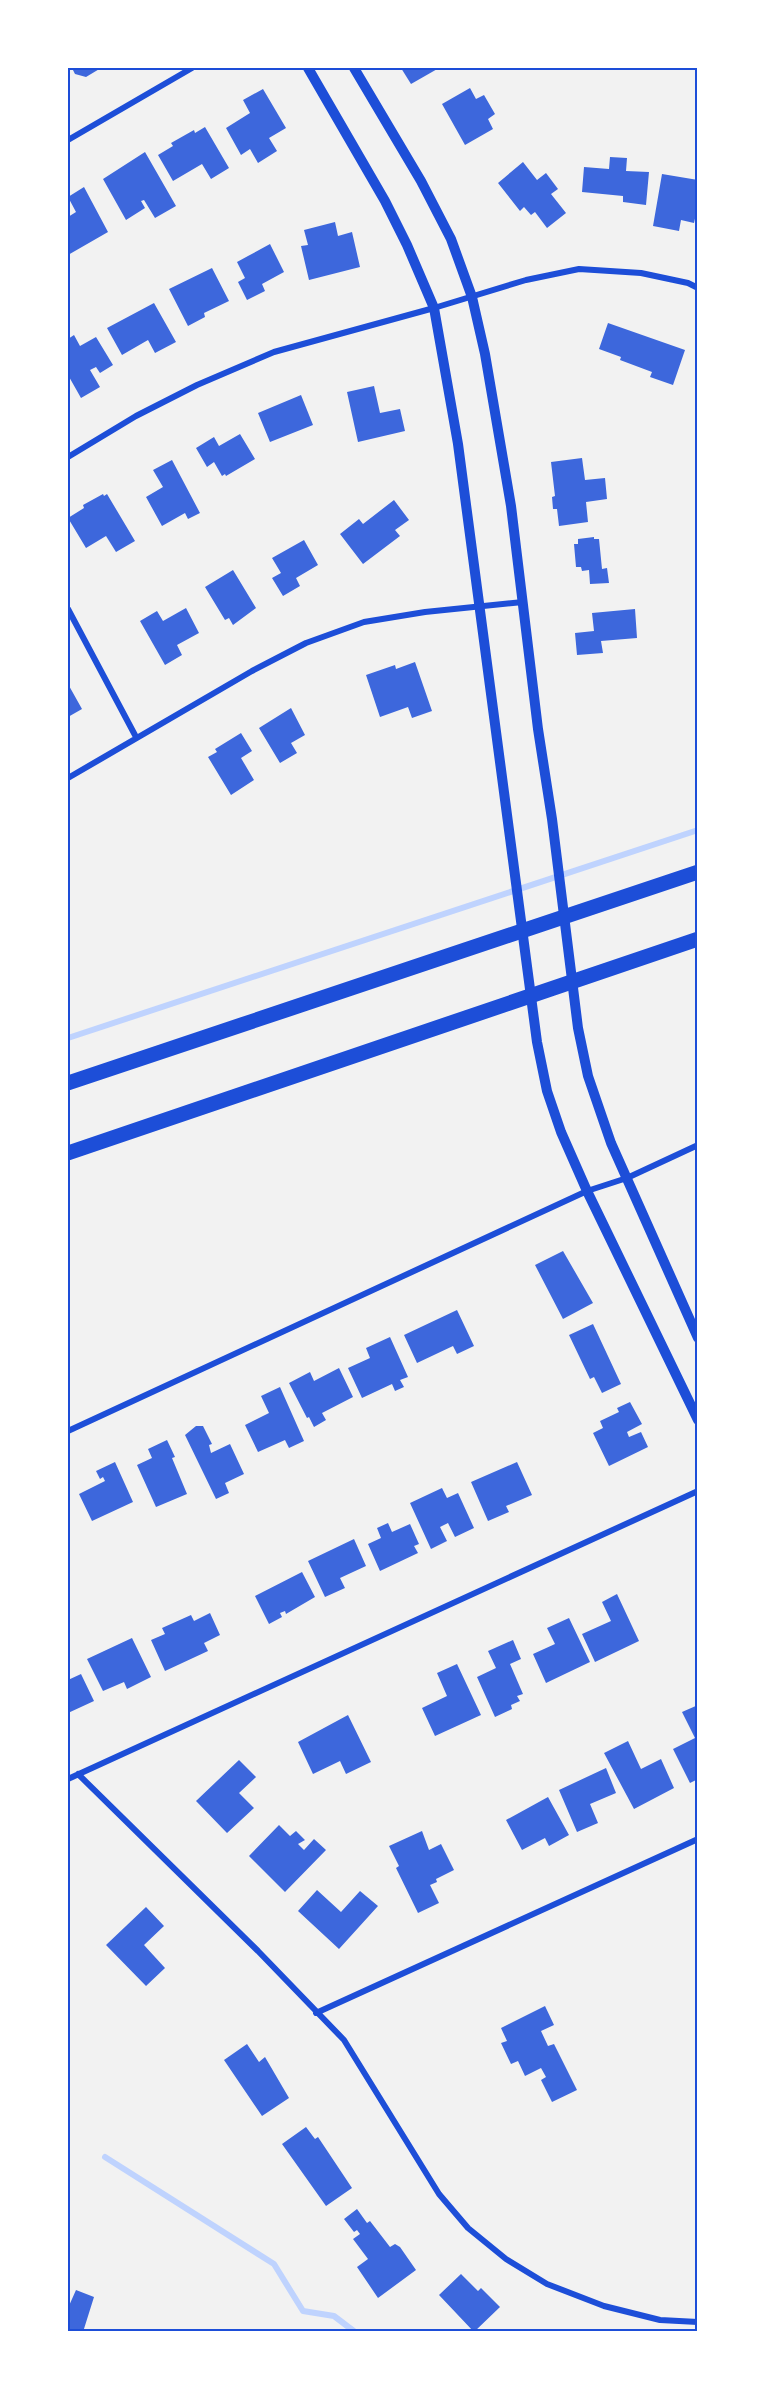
<svg xmlns="http://www.w3.org/2000/svg" width="765" height="2399" font-family="'Space Grotesk',sans-serif">
<style>
.lines{fill:none;stroke-linecap:round;stroke-linejoin:round}
.stream{stroke:#bfd3fe;stroke-width:6}
.building{fill:#3d67dc}
.minor{stroke:#1d4ed8;stroke-width:6}
.tertiary{stroke:#1d4ed8;stroke-width:10}
.motorway{stroke:#1d4ed8;stroke-width:15}
.neatline{fill:none;stroke:#1d4ed8;stroke-width:2}
</style>
<rect width="100%" height="100%" fill="#f2f2f2"/>
<g class="lines">
<path class="stream" d="M68 1038 698 830
M105 2157 274 2264 303 2311 334 2316 355 2332"/>
</g>
<path class="building" d="M72 68H101L86 77 75 74Z
M401 68H439L411 84Z
M470 88 476 99 484 95 495 114 488 119 493 129 465 145 442 104Z
M263 89 286 128 269 138 277 151 258 163 250 149 241 155 226 128 250 113 243 100Z
M205 127 229 168 211 179 202 164 173 181 158 155 173 146 171 143 194 130 195 133Z
M145 152 176 206 155 218 144 200 141 201 145 208 126 220 103 179Z
M610 157 627 158 626 171 649 172 646 205 623 202V196L582 192 584 167 609 169Z
M523 162 537 180 546 173 558 189 551 194 566 213 547 228 535 212 531 215 524 207 520 211 498 183Z
M662 174 698 180V205L694 223 681 220 679 231 653 226Z
M84 187 108 232 68 255V217L76 212 68 197Z
M335 222 338 236 352 232 360 267 309 280 301 246 308 245 304 230Z
M270 244 284 272 262 284 265 291 247 300 238 282 245 278 237 262Z
M212 268 229 301 204 313 205 317 188 326 169 289Z
M154 303 176 342 155 353 148 340 122 355 107 328Z
M608 323 685 350 673 385 650 377 652 372 620 360 621 357 599 349Z
M74 335 80 346 96 337 113 365 100 373 96 367 90 370 100 387 81 398 68 375V339Z
M374 386 380 413 400 409 405 431 358 442 347 392Z
M301 395 313 425 270 442 258 413Z
M240 434 255 459 226 476 225 474 222 476 214 462 207 467 196 448 214 437 219 446Z
M582 458 585 480 605 478 607 499 586 502 588 522 559 526 557 509H553L552 497 555 496 551 462Z
M172 460 200 513 188 519 185 513 162 526 146 497 163 487 153 470Z
M103 494 104 496 107 494 135 541 116 552 106 536 86 548 68 518 84 508 83 505Z
M394 500 409 520 395 530 400 536 363 564 340 534 359 519 363 524Z
M594 537V539H599L602 569 607 568 609 583 590 584 589 570 582 571 581 567H576L574 544H578V539Z
M304 540 318 565 296 578 300 586 283 596 272 578 281 573 272 558Z
M233 570 256 608 233 625 229 618 225 620 205 587Z
M186 608 199 633 177 645 182 655 165 665 140 621 157 611 163 621Z
M635 609 637 638 601 641 603 653 577 655 575 633 594 631 592 613Z
M415 662 432 711 412 718 408 707 380 717 366 675 395 665 396 669Z
M68 684 82 709 68 717Z
M291 708 305 735 291 743 297 753 280 763 259 728Z
M241 733 252 751 241 758 254 780 231 795 208 757 217 752 215 749Z
M563 1251 593 1303 563 1319 535 1265Z
M457 1310 474 1346 457 1354 453 1346 417 1363 404 1335Z
M593 1324 621 1384 602 1393 594 1377 590 1379 569 1335Z
M390 1337 408 1377 400 1380 404 1387 395 1391 392 1384 362 1398 348 1368 370 1358 366 1348Z
M339 1368 353 1397 322 1413 326 1420 314 1427 309 1417 307 1418 289 1383 310 1372 314 1381Z
M280 1387 304 1441 289 1448 285 1440 258 1452 245 1425 269 1413 261 1396Z
M630 1402 642 1424 627 1432 629 1437 641 1432 648 1447 609 1466 593 1433 603 1428 600 1421 619 1412 617 1408Z
M196 1426H203L212 1444 209 1445 211 1453 230 1444 244 1474 225 1483 229 1493 216 1499 185 1435Z
M167 1440 175 1457 172 1458 187 1494 156 1507 137 1465 152 1458 148 1449Z
M115 1462 133 1502 92 1521 79 1494 105 1481 103 1477 100 1479 96 1471Z
M517 1462 532 1495 506 1506 509 1512 488 1521 471 1482Z
M442 1488 447 1498 458 1493 474 1528 455 1537 448 1523 440 1527 447 1541 431 1549 410 1503Z
M388 1523 392 1532 410 1524 419 1544 414 1546 418 1553 380 1571 368 1544 381 1538 377 1528Z
M354 1539 366 1566 340 1578 345 1588 325 1597 308 1561Z
M302 1572 315 1597 286 1614 285 1611 280 1613 282 1617 269 1624 255 1596Z
M617 1594 639 1641 595 1662 582 1634 611 1621 602 1602Z
M210 1613 220 1635 204 1643 208 1651 165 1671 151 1640 165 1634 162 1628 191 1615 194 1621Z
M569 1618 590 1662 546 1683 533 1654 555 1644 547 1628Z
M132 1638 151 1677 127 1689 124 1682 103 1691 87 1659Z
M513 1640 521 1659 510 1664 523 1694 517 1696 520 1701 511 1705 512 1709 495 1717 477 1677 496 1668 488 1651Z
M457 1664 481 1715 435 1736 422 1708 447 1696 437 1673Z
M81 1674 94 1701 68 1713V1680Z
M698 1705V1779L690 1783 673 1749 695 1738 682 1712Z
M348 1715 371 1762 346 1774 340 1761 313 1774 298 1742Z
M628 1741 641 1769 661 1759 674 1788 634 1809 604 1753Z
M239 1760 256 1777 239 1793 254 1808 227 1833 196 1801Z
M606 1768 616 1793 590 1804 598 1823 577 1832 559 1790Z
M548 1797 569 1835 549 1846 545 1838 522 1850 506 1820Z
M279 1825 290 1836 296 1831 305 1840 298 1844 304 1850 314 1839 326 1850 285 1892 249 1856Z
M422 1831 429 1850 441 1844 454 1870 436 1879 437 1882 430 1885 439 1903 418 1913 396 1868 399 1866 389 1846Z
M317 1890 341 1912 360 1891 378 1906 339 1949 298 1911Z
M146 1907 164 1926 144 1945 165 1968 146 1986 106 1945Z
M545 2006 554 2025 541 2031 548 2046 554 2044 577 2090 552 2102 541 2080 546 2077 541 2068 525 2076 518 2061 511 2064 501 2043 507 2041 501 2028Z
M247 2044 259 2062 265 2057 289 2098 262 2116 224 2060Z
M306 2127 315 2139 318 2137 352 2188 326 2206 282 2144Z
M357 2209 367 2223 370 2221 390 2247 395 2244 400 2247 416 2270 378 2298 357 2267 368 2259 353 2239 360 2234 357 2230 354 2232 344 2219Z
M461 2274 478 2291 481 2288 500 2307 474 2332 439 2295Z
M76 2290 94 2297 83 2332H68V2308Z"/>
<g class="lines">
<path class="minor" d="M68 140 192 68
M68 457 136 416 197 385 274 352 434 308 526 280 579 269 641 273 688 283 698 288
M68 609 136 737
M68 778 252 671 306 643 364 622 425 612 523 602
M68 1431 587 1191 627 1178 698 1145
M78 1774 258 1951 344 2040 439 2194 468 2228 506 2259 547 2284 604 2306 660 2320 698 2322
M68 1779 698 1491
M316 2013 698 1839"/>
<path class="tertiary" d="M308 68 385 201 407 245 434 308 458 444 537 1042 547 1091 561 1132 587 1191 698 1420
M354 68 421 181 451 239 472 297 485 354 511 506 538 729 552 819 578 1028 588 1076 611 1143 698 1338"/>
<path class="motorway" d="M68 1083 698 872
M68 1153 698 939"/>
</g>
<rect width="765" height="2399" fill="none" stroke="#ffffff" stroke-width="138"/>
<rect x="69" y="69" width="627" height="2261" class="neatline"/>
</svg>
